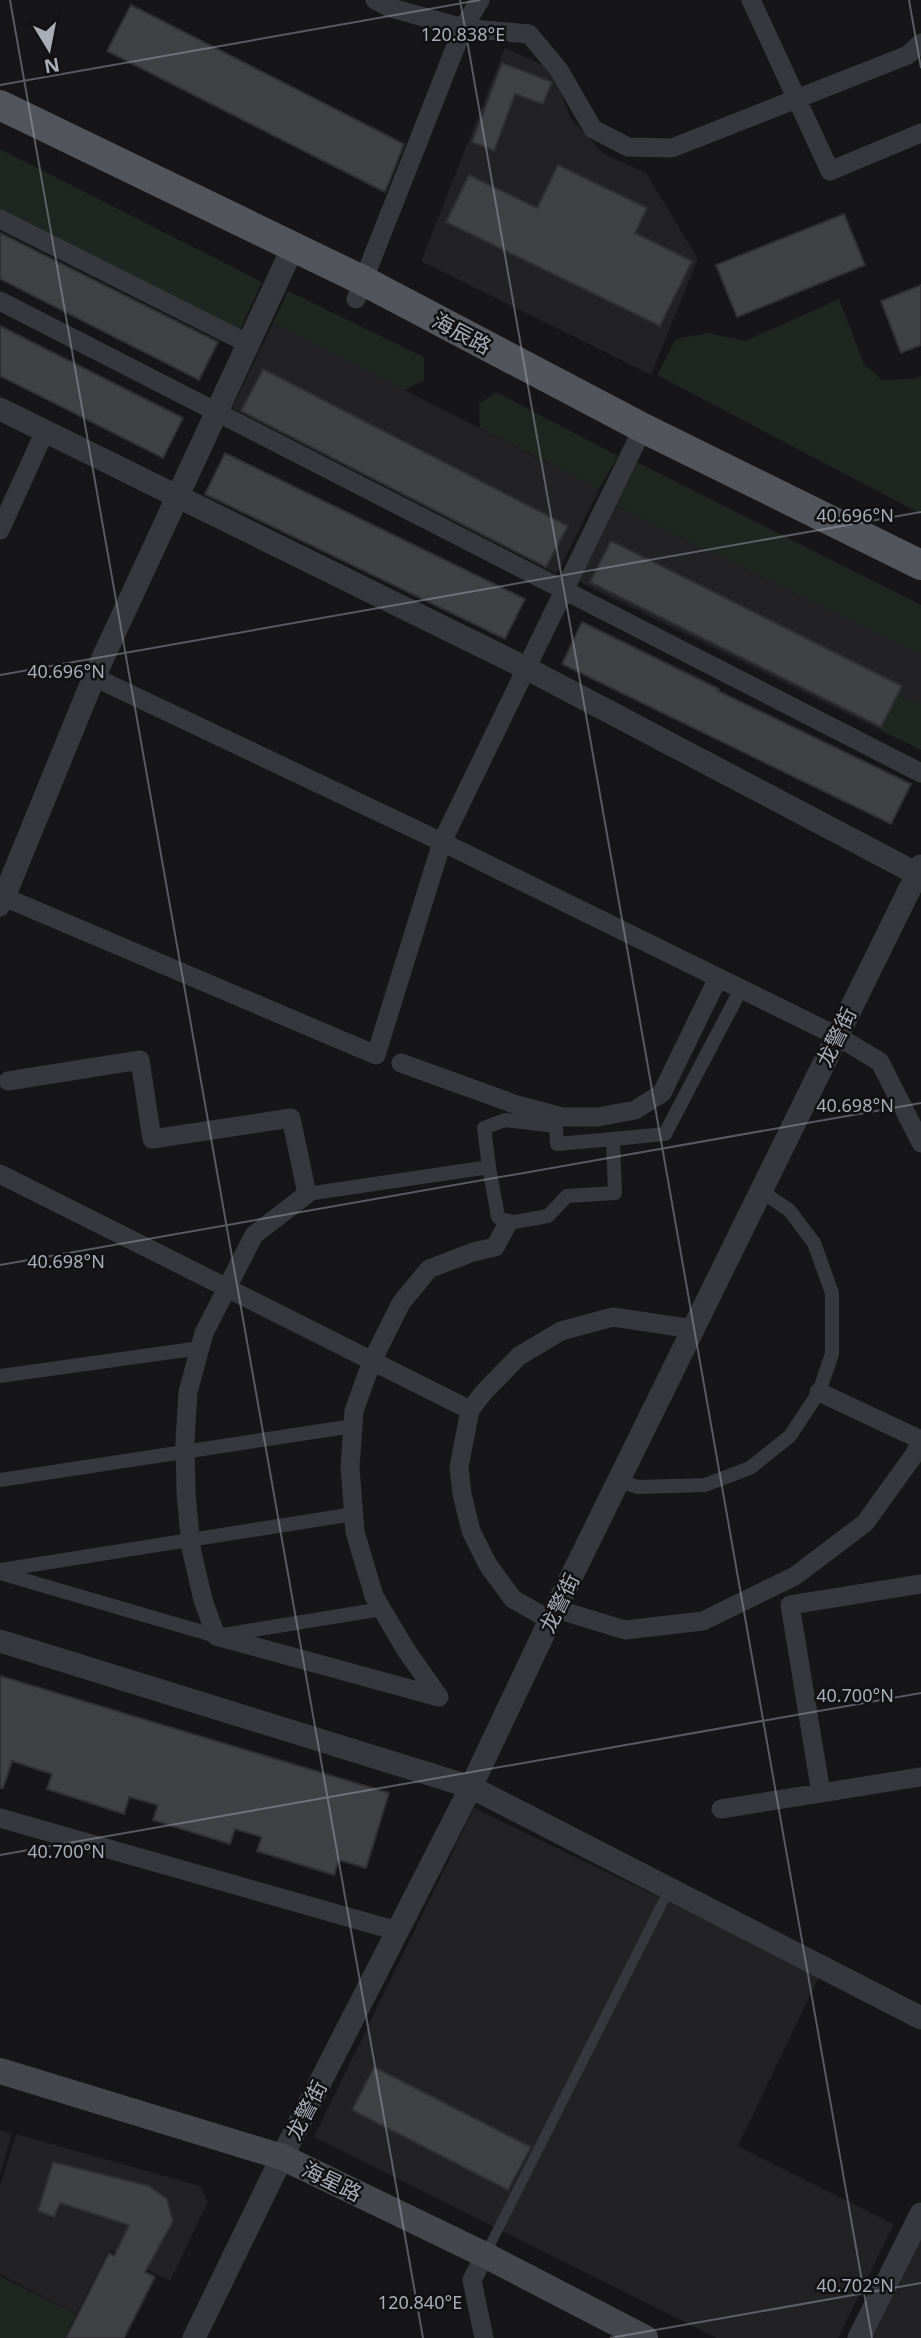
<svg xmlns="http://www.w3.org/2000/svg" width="921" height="2338" font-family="'Noto Sans','Noto Sans SC',sans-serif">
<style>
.built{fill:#222225}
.green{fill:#1e261f}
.building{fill:#404145;stroke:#303034;stroke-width:2}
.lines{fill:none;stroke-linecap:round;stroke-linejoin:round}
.service{stroke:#37383d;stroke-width:10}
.pedestrian{stroke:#37383d;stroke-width:14}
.minor{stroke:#37383d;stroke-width:19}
.tertiary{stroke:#37383d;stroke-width:23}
.secondary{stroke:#45474d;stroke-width:26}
.primary{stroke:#53555c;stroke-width:30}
.ticks{fill:none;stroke:#a8adb8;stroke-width:2;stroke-opacity:0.45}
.labels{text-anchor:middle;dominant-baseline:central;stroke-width:5;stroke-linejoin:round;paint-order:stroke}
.street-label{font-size:21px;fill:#a8adb8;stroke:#111113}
.ticks-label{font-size:18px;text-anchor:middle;fill:#a8adb8;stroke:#111113;stroke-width:5;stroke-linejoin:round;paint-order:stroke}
</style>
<rect width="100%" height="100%" fill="#161618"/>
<path class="built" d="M505 48 552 69 571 119 604 154 646 173 696 256 697 261 651 375 421 261Z
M273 323 599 489 557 574 232 408Z
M614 505 921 655V750L578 581Z
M474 1808 820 1975 738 2146 894 2224 838 2338H717L314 2137Z
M0 2130 12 2134 0 2174Z
M16 2134 200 2186 208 2202 170 2281 109 2250 76 2314 0 2274V2186Z
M921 2239V2338H872Z"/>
<path class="green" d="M0 149 262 282 240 330 0 211Z
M288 291 424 357V381L404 390 273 323Z
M839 299 864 364 882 380 912 379 921 376V514L657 375 676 339 708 333 745 341Z
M496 392 618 456 599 489 480 428 479 404Z
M637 462 921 605V655L614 505Z
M898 694 921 704V750L880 730Z
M0 2276 76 2314 64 2338H0Z"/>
<path class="building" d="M131 5 404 144 385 192 107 51Z
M502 63 552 82 543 104 515 94 494 151 472 142Z
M558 165 647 208 635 233 692 261 660 326 446 222 469 175 537 208Z
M844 214 865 265 737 317 716 265Z
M0 233 218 342 199 380 0 279Z
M921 285V345L901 353 881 301Z
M0 326 183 418 163 458 0 376Z
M263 369 568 526 546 567 241 411Z
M225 453 525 599 505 639 205 494Z
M611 541 902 686 881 727 590 582Z
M582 622 719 689 718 691 911 784 891 824 562 664Z
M0 1676 389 1793 366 1868 339 1860 334 1875 257 1851 262 1837 235 1829 230 1844 153 1820 158 1805 129 1797 124 1814 47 1789 52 1774 12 1761 3 1788H0Z
M374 2067 531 2147 508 2190 352 2110Z
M53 2162 149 2186 167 2199 173 2221 145 2272 155 2277 124 2338H66L109 2253 114 2256 129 2225 60 2203 54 2217 38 2211Z"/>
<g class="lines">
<path class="service" d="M485 2255 669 1890"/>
<path class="pedestrian" d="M489 1167 484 1128 505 1120 556 1126 557 1144 613 1139
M307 1194 489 1167 498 1217 508 1223 548 1216 567 1196 615 1193 613 1139 665 1134 741 989
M0 1376 200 1348
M0 1480 353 1426
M618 1481 638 1487 705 1485 750 1468 790 1436 819 1392 832 1354V1293L814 1243 789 1210 761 1191
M0 1570 354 1514
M0 1573 216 1636 382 1609"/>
<path class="minor" d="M480 0 463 28 529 34 559 70 593 129 628 147 672 148 908 55 921 43
M751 0 830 171 921 133
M0 219 249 344
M356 299 463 28 388 7 375 0
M0 301 921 773
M0 530 45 431
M94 677 442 842 837 1036 880 1062 921 1143
M0 907 4 897 376 1055 442 842 643 428
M401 1063 517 1105 562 1117H598L635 1110 662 1093 718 978
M8 1081 140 1060 152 1139 291 1118 307 1194 254 1235 204 1333 188 1392 185 1441 186 1493 191 1548 203 1600 216 1636 439 1697 406 1650 374 1596 355 1532 350 1467 354 1411 372 1361 401 1303 429 1269 473 1252 495 1247 508 1223
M0 1174 470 1410
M819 1392 921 1440
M556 1609 625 1630 703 1621 795 1576 865 1523 914 1455 921 1439
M550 1620 513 1599 488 1565 471 1531 462 1494 459 1467 470 1410 484 1392 519 1356 561 1331 613 1317 693 1329
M821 1793 790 1605 921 1584
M721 1809 921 1777
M0 1818 397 1931
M484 2338 472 2280 485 2255"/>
<path class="tertiary" d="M0 409 526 668 921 876
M4 897 94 677 293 247
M0 1641 471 1787 921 2018
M194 2338 282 2157 471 1787 550 1620 921 866
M859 2338 921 2214"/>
<path class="secondary" d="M0 2071 282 2157 485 2255 645 2338"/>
<path class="primary" d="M0 105 364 281 643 428 921 565"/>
</g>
<path class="ticks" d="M10 0 423 2338M460 0 872 2338M909 0 921 68M0 85 480 0M0 675 921 512M0 1265 921 1103M0 1855 921 1693M610 2338 921 2283"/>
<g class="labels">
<g class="street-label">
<text transform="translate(462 333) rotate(28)">海辰路</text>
<text transform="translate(836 1037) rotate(-64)">龙警街</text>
<text transform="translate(559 1603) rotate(-64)">龙警街</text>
<text transform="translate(306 2110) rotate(-63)">龙警街</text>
<text transform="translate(332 2181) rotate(26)">海星路</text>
</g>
</g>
<g class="ticks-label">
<text x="463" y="41">120.838°E</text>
<text x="855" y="522">40.696°N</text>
<text x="66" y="678">40.696°N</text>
<text x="855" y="1112">40.698°N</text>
<text x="66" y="1268">40.698°N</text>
<text x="855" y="1702">40.700°N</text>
<text x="66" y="1858">40.700°N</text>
<text x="855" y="2292">40.702°N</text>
<text x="420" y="2309">120.840°E</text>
</g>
<g transform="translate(49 49) rotate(170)" stroke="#111113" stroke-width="5" paint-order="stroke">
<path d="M0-5L12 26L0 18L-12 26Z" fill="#a8adb8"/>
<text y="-10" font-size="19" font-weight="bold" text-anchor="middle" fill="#a8adb8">N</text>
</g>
</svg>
